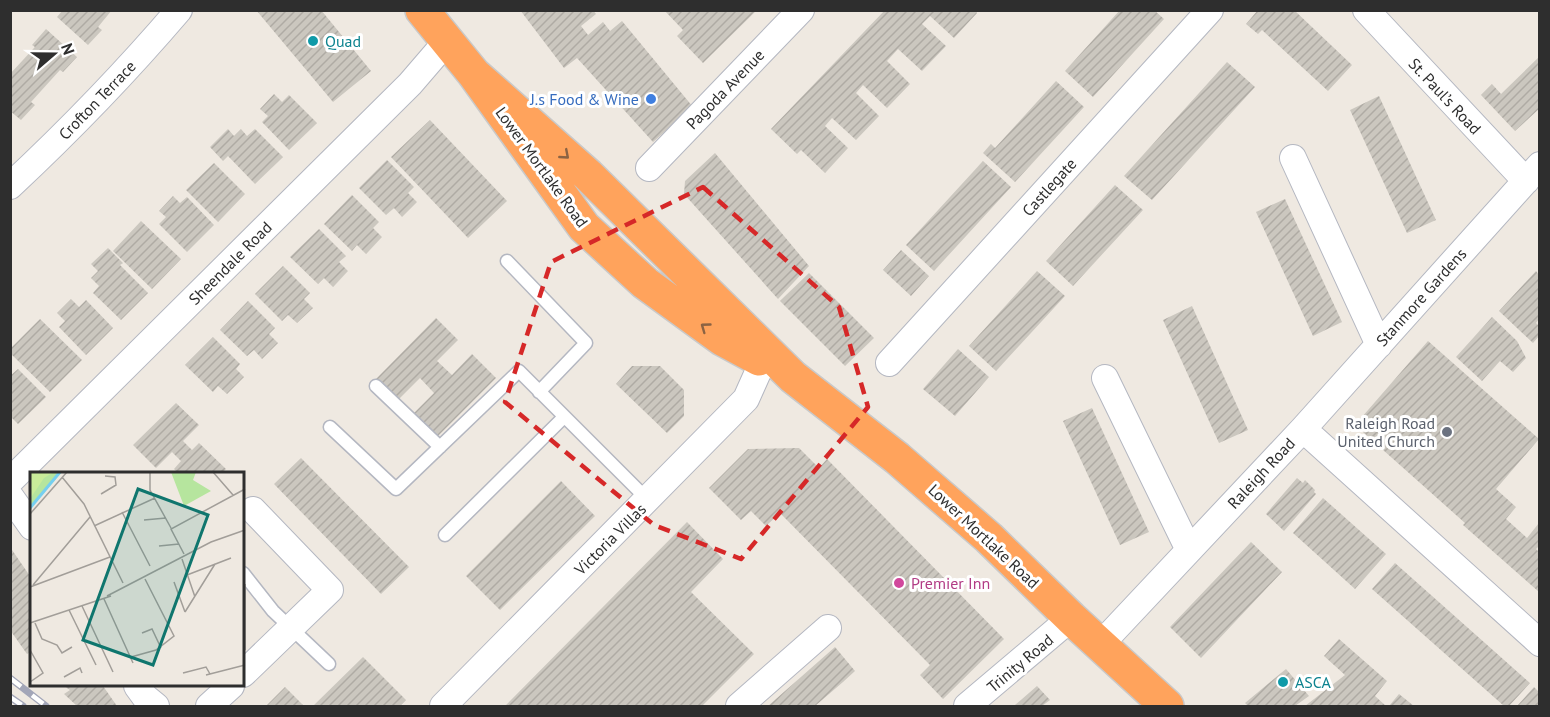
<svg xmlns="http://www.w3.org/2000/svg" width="1550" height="717" font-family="'PT Sans',sans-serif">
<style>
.building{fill:url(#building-hatch)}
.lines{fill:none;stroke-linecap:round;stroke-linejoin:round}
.lane-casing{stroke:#b4b7c1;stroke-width:15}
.street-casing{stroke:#b4b7c1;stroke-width:28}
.highway-casing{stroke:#c9c9c9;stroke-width:36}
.lane{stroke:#fff;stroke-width:12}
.street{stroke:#fff;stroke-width:26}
.highway{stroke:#ffa35c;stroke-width:33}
.rail-casing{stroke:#a3a6b8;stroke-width:7}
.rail{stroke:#fff;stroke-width:4.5;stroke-dasharray:14;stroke-linecap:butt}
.oneway{stroke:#8c6343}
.marked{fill:none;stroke:#d62828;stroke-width:4.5;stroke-dasharray:12 8;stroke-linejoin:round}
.culture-dot{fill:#0f9aa8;stroke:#fff;stroke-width:2}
.shop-dot{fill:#3f7fe0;stroke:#fff;stroke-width:2}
.worship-dot{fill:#6b7280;stroke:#fff;stroke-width:2}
.hotel-dot{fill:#d1479c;stroke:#fff;stroke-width:2}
.labels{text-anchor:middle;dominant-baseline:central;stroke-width:6;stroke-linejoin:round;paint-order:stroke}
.culture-label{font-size:16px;fill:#0d838f;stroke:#fff;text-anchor:start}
.street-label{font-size:16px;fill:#2e2e2e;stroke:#fff}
.shop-label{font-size:16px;fill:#366cbe;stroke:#fff;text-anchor:end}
.worship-label{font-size:16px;fill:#5b616d;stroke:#fff;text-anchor:end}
.hotel-label{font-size:16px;fill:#b23c85;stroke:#fff;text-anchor:start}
.inset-river{fill:none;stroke:#75cff0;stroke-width:3}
.inset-road{fill:none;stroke:#a29e99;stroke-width:1.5}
.view{fill:#0f766e;fill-opacity:0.15;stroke:#0f766e;stroke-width:3}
.inset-edge{fill:none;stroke:#2e2e2e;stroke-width:3}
</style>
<defs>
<pattern id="building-hatch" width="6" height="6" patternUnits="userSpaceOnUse" patternTransform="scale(1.5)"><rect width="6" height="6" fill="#cbc7bf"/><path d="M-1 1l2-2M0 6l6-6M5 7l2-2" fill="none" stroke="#afaba4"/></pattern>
</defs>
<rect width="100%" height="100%" fill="#efe9e1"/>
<path class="building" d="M63 10H112L98 27 102 30 88 45 57 17Z
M256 10H321L371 71 333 102Z
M520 10H593L596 14 581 26 588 35 603 22 610 31 622 21 693 107 653 142 577 58 564 68Z
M664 10H757L703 63 677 36 683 30Z
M885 10H975L977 13 954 38 930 16 922 24 946 46 922 71 898 49 887 61 910 84 887 108 863 85 856 93 879 116 856 140 832 118 825 126 848 148 825 173 801 150 797 154 771 129Z
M1120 10H1154L1164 19 1093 97 1065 71Z
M1258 10H1294L1352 65 1328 91 1262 30 1258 34 1246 24Z
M46 29 77 57 63 72 60 70 31 102 35 105 21 120 10 111V74L35 47 32 45Z
M1539 57V109L1515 131 1481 95 1492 84 1501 94Z
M1227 62 1255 87 1152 200 1124 176Z
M1056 81 1084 107 1015 182 983 153 991 144 995 148Z
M274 94 282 102 289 95 317 123 289 150 262 122 268 116 260 109Z
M1379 96 1436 220 1407 233 1350 110Z
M430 120 507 201 468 238 391 157Z
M228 129 234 136 241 129 247 136 255 129 283 157 255 184 228 156 223 161 210 147Z
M715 153 809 266 778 299 684 194 685 181Z
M387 160 414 187 408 193 417 202 402 217 394 208 386 215 359 188Z
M983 161 1011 187 934 271 906 245Z
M214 163 245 194 218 222 186 190Z
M1115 185 1143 210 1073 286 1046 261Z
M352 195 379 222 373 228 382 237 366 254 357 245 352 251 324 224Z
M173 196 180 203 187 197 214 225 187 252 159 224 166 217 159 211Z
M1285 199 1342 322 1313 336 1256 212Z
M141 221 181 259 152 289 113 251Z
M319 229 346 256 339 262 348 271 333 287 324 278 318 284 290 257Z
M108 248 123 263 120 265 148 293 121 320 93 293 99 286 91 278 98 271 91 264Z
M901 250 929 276 911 296 883 270Z
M283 266 310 293 304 299 313 308 297 323 288 315 282 321 255 294Z
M1037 271 1065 296 996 371 969 346Z
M1536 271 1539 275V319L1536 323 1539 326V336L1533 343 1499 311Z
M809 273 874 338 845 366 780 301Z
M71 299 79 307 86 300 113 328 86 355 59 327 65 321 57 313Z
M248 301 275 328 269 334 278 343 262 359 254 350 247 356 220 330Z
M1192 306 1248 430 1219 443 1163 320Z
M1492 317 1517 341 1526 358 1513 372 1500 361 1482 381 1456 357Z
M436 318 458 340 437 361 452 375 472 354 496 378 436 438 412 415 434 393 420 378 397 401 376 379Z
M40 319 82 360 50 392 10 353V349Z
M213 337 240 364 236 369 244 377 227 394 218 386 213 392 185 365Z
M1428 341 1539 439 1496 489 1516 507 1506 519 1527 538 1539 523V546L1536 549 1539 552V592L1463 525 1465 523 1355 425Z
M958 349 989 377 955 416 923 389Z
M632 366H660L684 390V416L667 433 616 384Z
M18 369 46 397 18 424 10 416V376Z
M176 403 199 425 183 441 192 450 199 443 226 469 221 474H179L174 469 181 461 172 452 156 468 133 445Z
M1092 408 1149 532 1120 545 1063 421Z
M799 448 819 468 827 459 1004 639 943 699 920 675 930 665 780 513 766 526 751 511 741 520 709 488 748 449Z
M301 458 409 567 381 594 274 484Z
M1297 478 1303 483 1305 480 1315 490 1314 492 1316 494 1284 531 1266 514Z
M561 481 595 516 500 610 466 576Z
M1323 498 1386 554 1355 589 1293 533Z
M687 522 723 559 691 592 754 654 702 706H505Z
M1251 542 1282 572 1201 658 1170 627Z
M10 547 32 579V657L29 653 27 654 10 630Z
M1395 563 1530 683 1509 706H1504L1372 589Z
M1339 639 1387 681 1375 696 1386 706H1305L1345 675 1324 656Z
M835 647 855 671 843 682 815 706H768Z
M363 657 406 700 400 706H313Z
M1286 669 1309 696 1295 706H1248L1245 703Z
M64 686H103L117 706H77L64 694 70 690Z
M1037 686 1050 700 1042 706H1014Z
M285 687 304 706H266Z
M1534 687 1539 692V706H1517Z
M1399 694 1414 706H1389Z"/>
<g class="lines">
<defs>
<path id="lane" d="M507 261 586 343 539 392
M376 386 440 447
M330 427 396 489 519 371 648 500
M445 535 564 417
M243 573 273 611 329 664"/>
<path id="street" d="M1366 10 1526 181
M1293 158 1379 345
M649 168 801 10
M10 186C70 130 126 72 179 10
M889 363 1210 10
M1105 378 1189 550
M1303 429 1540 165
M10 481 410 84 447 41
M10 496 32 527
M1100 645 1303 429 1540 643
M243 674 330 590 253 510
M137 686 145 697 156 706
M209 706 231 686
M443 706 746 399 763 361
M739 706 828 628
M967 706 1071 618"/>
<path id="highway" d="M422 10 474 74 584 227 645 283 722 339 759 359
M474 74 588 175 793 377 897 458 989 538 1071 618 1167 706"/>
</defs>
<use href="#lane" class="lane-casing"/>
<use href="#street" class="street-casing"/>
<use href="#highway" class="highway-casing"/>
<use href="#lane" class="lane"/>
<use href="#street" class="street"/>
<use href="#highway" class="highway"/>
<defs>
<path id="rail" d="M10 678 46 706
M10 697 23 706"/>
</defs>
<use href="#rail" class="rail-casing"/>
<use href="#rail" class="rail"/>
</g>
<defs><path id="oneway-chevron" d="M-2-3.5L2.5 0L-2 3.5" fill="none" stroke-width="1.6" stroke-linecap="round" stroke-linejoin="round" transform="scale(1.5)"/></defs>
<g class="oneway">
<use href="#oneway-chevron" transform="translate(565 155) rotate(41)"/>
<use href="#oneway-chevron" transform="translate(705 327) rotate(-144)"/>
</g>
<path class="marked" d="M703 187 839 307 868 407 741 559 654 525 505 402 551 262Z"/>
<g class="culture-dot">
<circle cx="313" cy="41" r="6"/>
<circle cx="1283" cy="682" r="6"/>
</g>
<circle class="shop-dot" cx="651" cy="99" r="6"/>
<circle class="worship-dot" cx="1447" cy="432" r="6"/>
<circle class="hotel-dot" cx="899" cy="583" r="6"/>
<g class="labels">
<g class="culture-label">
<text x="325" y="41">Quad</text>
<text x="1295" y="682">ASCA</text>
</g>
<g class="street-label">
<text transform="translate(725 89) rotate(-46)">Pagoda Avenue</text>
<text transform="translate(1445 96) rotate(47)">St. Paul’s Road</text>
<text transform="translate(97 100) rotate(-46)">Crofton Terrace</text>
<text transform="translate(542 167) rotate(54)">Lower Mortlake Road</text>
<text transform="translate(1049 187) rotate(-48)">Castlegate</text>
<text transform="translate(230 263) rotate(-45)">Sheendale Road</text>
<text transform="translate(1421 297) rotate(-48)">Stanmore Gardens</text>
<text transform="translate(1261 473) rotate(-47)">Raleigh Road</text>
<text transform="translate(984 536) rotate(43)">Lower Mortlake Road</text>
<text transform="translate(610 539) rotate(-45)">Victoria Villas</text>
<text transform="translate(1020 663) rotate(-40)">Trinity Road</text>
</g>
<g class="shop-label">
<text x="639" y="99">J.s Food &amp; Wine</text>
</g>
<g class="worship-label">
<text x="1435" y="423">Raleigh Road<tspan x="1435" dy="18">United Church</tspan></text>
</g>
<g class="hotel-label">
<text x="911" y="583">Premier Inn</text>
</g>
</g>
<g transform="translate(30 472)">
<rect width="214" height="214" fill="#efe9e1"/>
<path d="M0 0H32L0 37ZM141 0H166L163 8 181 19 154 34Z" fill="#b6e59e"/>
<path d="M0 0H24L14 6 0 27Z" fill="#c9ec9a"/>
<path class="inset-river" d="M0 36 30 0"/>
<path class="inset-road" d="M120 0V18L141 56M183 0 203 23M32 5 54 32 93 111M71 22 86 13 85 5 75 4M92 40 120 94M0 42 37 0M114 48 136 46M64 54 125 26M129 74 149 72M154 82 141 57 215 17M152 87 165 125M157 103 201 86M144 110 155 140M215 112V178M3 113 60 45M0 115 80 85M77 124 181 70 215 58M74 127 103 191M52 134 83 200M39 138 66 193M155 140 185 92M0 151 81 124M5 151 12 167 27 173 32 181 42 175M112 161 122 157 131 176M0 178 13 201 0 210M101 185 126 178 144 164 115 107M153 201 176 195 180 202M176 203 215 193M34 205 50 196 52 201"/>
<path class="view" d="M108 17 178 43 123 193 53 168Z"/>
<rect width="214" height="214" class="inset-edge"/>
</g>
<rect width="1550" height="717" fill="none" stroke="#2e2e2e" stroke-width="24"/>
<g transform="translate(54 54) rotate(70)" stroke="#ffffff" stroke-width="4.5" paint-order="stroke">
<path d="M0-4.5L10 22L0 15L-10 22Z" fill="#2e2e2e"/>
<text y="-9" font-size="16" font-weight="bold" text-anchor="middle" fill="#2e2e2e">N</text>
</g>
</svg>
